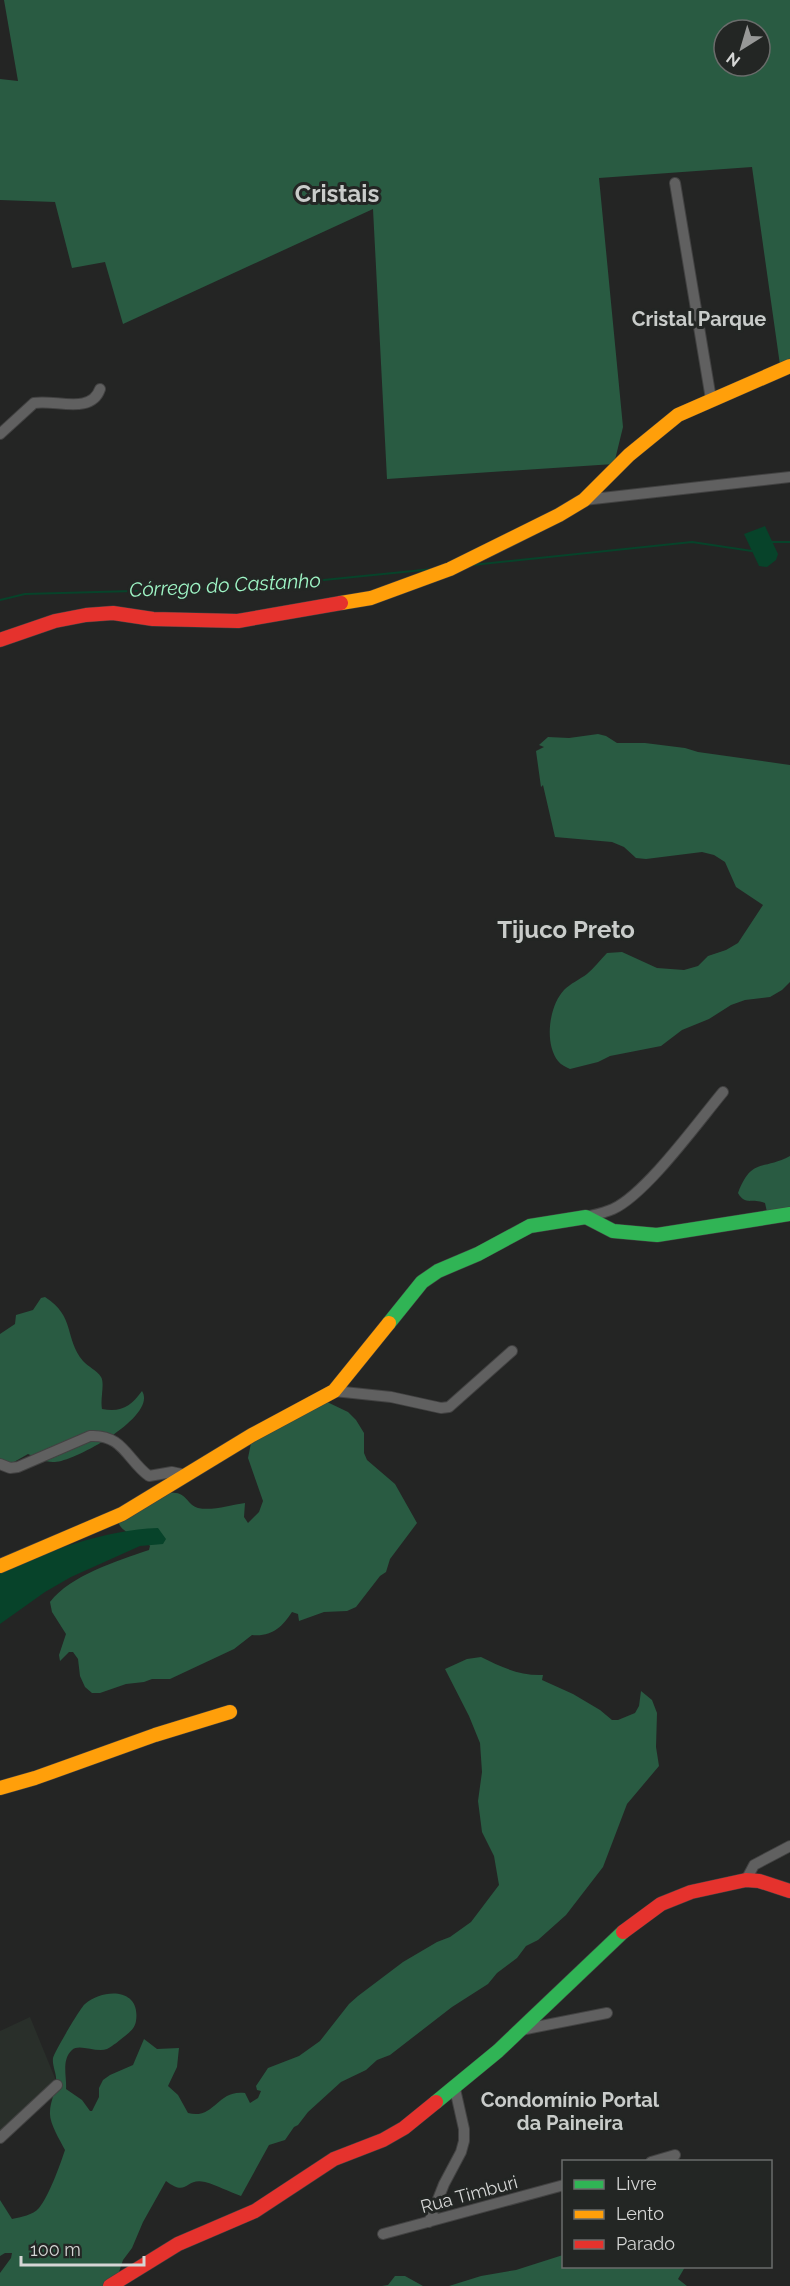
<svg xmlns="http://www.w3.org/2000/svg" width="790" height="2286" font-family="Raleway,sans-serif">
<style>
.built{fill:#292f2a}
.forest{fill:#295b42;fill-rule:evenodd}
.water{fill:#07432a}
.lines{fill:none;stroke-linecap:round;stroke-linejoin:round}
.stream{stroke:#07432a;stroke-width:2}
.street-casing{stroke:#424242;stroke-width:12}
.fast-casing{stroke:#424242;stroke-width:15}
.slow-casing{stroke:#424242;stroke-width:15}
.jam-casing{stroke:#424242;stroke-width:15}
.street{stroke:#606060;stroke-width:10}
.fast{stroke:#30b455;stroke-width:14}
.slow{stroke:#ff9f0a;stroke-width:14}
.jam{stroke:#e5322d;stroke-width:14}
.labels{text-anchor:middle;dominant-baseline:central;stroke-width:6;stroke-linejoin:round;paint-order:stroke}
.street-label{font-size:18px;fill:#d5d6d5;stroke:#232624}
.neighbourhood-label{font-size:20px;font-weight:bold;fill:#c9ccca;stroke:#232624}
.water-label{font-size:20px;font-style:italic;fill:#9ff6c6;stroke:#232624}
.district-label{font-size:24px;font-weight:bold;fill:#c9ccca;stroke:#232624}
</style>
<rect width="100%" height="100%" fill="#242524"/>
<path class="built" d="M30 2017 57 2083 0 2134V2031Z"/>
<path class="forest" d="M4 0H790V365H780L752 167 599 178 623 427 614 464 387 479 373 209 123 324 105 262 72 268 55 202 0 200V79L18 81ZM724 30H760V66H724Z
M598 734 606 736 617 743H645L685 748 698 752 790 765V982L782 990 770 997 745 1000 731 1005 709 1019 682 1030 661 1046 610 1056 598 1062 570 1069C566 1067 561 1065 558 1061 544 1043 549 1006 564 990 570 984 580 979 587 974 594 968 600 960 607 953L622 952 657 968 684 970 698 966 708 956 726 950 738 943 763 905 736 887 725 862 714 855 702 852 646 859 636 858 624 847 612 842 555 837 543 785 541 787 536 751 544 747 539 745 548 737 569 738Z
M790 1156V1211L767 1212 765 1203C754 1198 745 1206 738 1193 752 1157 762 1171 790 1156Z
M45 1297C76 1317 64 1338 83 1361 88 1367 97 1370 101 1377 105 1383 100 1399 102 1409 121 1413 131 1406 142 1391 158 1416 75 1461 55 1462 46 1463 36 1457 28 1454L0 1470V1334L15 1324 16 1315 33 1310 41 1298Z
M325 1401 348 1412 356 1420 364 1433V1453L367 1460 395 1484 417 1523 390 1559 386 1572 380 1576 356 1607 347 1611 324 1612 299 1621 298 1614 292 1612C282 1627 272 1637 252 1635L234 1649 170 1679H152L144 1682 126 1684 100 1693H92L85 1687 80 1676 78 1659 73 1652H69L60 1661 59 1655 66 1634 52 1612 50 1602C71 1575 117 1561 149 1550L150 1546C143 1534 124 1537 118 1522 129 1516 161 1494 171 1493 186 1491 187 1505 198 1508 212 1511 231 1505 245 1503L244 1517 248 1523 259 1512 263 1501 248 1458 251 1443Z
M481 1657C501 1667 520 1676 543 1675L542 1680 573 1694 600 1710 612 1720H618L635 1713 639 1706 641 1691 652 1700 657 1713 656 1747 659 1766 627 1804 603 1867 566 1915 538 1940 526 1946 517 1958 497 1973 488 1984 452 2007 390 2055 377 2060 366 2070 341 2082 308 2112 298 2125 294 2127 285 2140 269 2145 241 2196C229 2192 217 2185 205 2182 185 2177 188 2198 166 2181L143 2222 132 2248 123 2260 119 2272 109 2286H0V2273L11 2258 12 2253H5L0 2256V2200L12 2219C21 2217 33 2215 39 2208 49 2196 60 2165 65 2150 60 2140 49 2123 50 2112 50 2102 56 2091 56 2081 57 2074 52 2066 53 2058 54 2053 80 2008 85 2004 104 1988 141 1988 136 2021 135 2028 130 2032 125 2036 120 2040 113 2046 107 2049 96 2053 79 2043 72 2050 61 2060 67 2077 66 2089L82 2100 90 2111H92L99 2097V2088L103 2080 110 2075 133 2065 144 2039 157 2049 179 2048 177 2067 168 2086 178 2095 188 2113C215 2120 217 2089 245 2093L250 2103 258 2098 261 2091 257 2090 256 2086 268 2068 299 2056 320 2041 349 2004 358 1996 403 1962 437 1942 450 1937 471 1922 499 1885 494 1856 482 1832 478 1801 482 1772 480 1743 469 1716 445 1669 467 1659Z
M563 2255 564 2266 685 2267 678 2279 687 2286H449L481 2276 516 2270Z
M395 2276H405L423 2286H382L388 2285Z"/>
<path class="water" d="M765 526 778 554 776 560 767 567 759 566 744 534Z
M158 1528 166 1539 163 1544 140 1546 71 1577 45 1592 0 1624V1570C50 1551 104 1530 158 1528Z"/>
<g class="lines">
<path class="stream" d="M771 542H790
M472 565 692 542 752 551
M0 600 25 594 243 588 433 569"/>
<defs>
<path id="street" d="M675 183 711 399
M0 434 34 403C55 399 91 415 100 389
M584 500 790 477
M586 1217C594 1215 604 1213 613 1209 646 1194 698 1122 723 1092
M334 1391 391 1397 441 1408 449 1407 512 1351
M0 1464 10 1468 18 1467 90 1436C123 1434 127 1460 149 1476L172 1472 186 1475
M746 1880 754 1865 790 1846
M521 2030 607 2013
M0 2138 57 2085
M651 2162 675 2155
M429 2222 444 2184 461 2152 464 2141V2129L455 2089
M383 2234 564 2185"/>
<path id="fast" d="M389 1323 422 1282 438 1271 478 1254 530 1226 586 1217 613 1231 657 1235 790 1214
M436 2102 498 2051 623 1932"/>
<path id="slow" d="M341 603 371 598 450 569 559 515 584 500 629 455 678 415 790 366
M0 1566 122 1514 252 1435 334 1391 389 1323
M0 1788 35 1778 155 1735 230 1712"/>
<path id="jam" d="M0 640 55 621 86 615 113 613 153 619 238 621 341 603
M623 1932 661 1904 691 1892 746 1880 759 1881 790 1891
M110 2286 178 2244 255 2211 334 2159 383 2140 404 2128 436 2102"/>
</defs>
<use href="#street" class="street-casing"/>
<use href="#fast" class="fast-casing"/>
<use href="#slow" class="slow-casing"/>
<use href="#jam" class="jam-casing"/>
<use href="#street" class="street"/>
<use href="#fast" class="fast"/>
<use href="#slow" class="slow"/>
<use href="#jam" class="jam"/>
</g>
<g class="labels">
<g class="street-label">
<text transform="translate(469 2194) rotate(-15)">Rua Timburi</text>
</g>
<g class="neighbourhood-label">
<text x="699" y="319">Cristal Parque</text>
<text x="570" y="2100">Condomínio Portal<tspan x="570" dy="23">da Paineira</tspan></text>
</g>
<g class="water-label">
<text transform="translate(225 585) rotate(-3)">Córrego do Castanho</text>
</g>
<g class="district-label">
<text x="337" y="193">Cristais</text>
<text x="566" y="929">Tijuco Preto</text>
</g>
</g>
<rect x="562" y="2160" width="210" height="108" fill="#232624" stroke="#6a6c6b" stroke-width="1.5"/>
<rect x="574" y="2180" width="30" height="9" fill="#30b455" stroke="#6a6c6b" stroke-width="1.5"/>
<text x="616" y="2190" font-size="18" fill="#d5d6d5">Livre</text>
<rect x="574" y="2210" width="30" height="9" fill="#ff9f0a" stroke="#6a6c6b" stroke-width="1.5"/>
<text x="616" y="2220" font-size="18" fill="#d5d6d5">Lento</text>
<rect x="574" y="2240" width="30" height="9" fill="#e5322d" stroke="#6a6c6b" stroke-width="1.5"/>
<text x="616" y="2250" font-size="18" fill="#d5d6d5">Parado</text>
<g transform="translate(742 48) rotate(217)"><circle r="28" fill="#232624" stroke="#6a6c6b" stroke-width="1.5"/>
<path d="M0-4.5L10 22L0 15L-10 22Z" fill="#979897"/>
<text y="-9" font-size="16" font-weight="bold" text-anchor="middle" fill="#d5d6d5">N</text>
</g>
<path d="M21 2256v9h123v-9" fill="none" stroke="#d5d6d5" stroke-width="3"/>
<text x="30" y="2256" font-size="18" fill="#d5d6d5" stroke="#232624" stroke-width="4.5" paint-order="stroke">100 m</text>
</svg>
